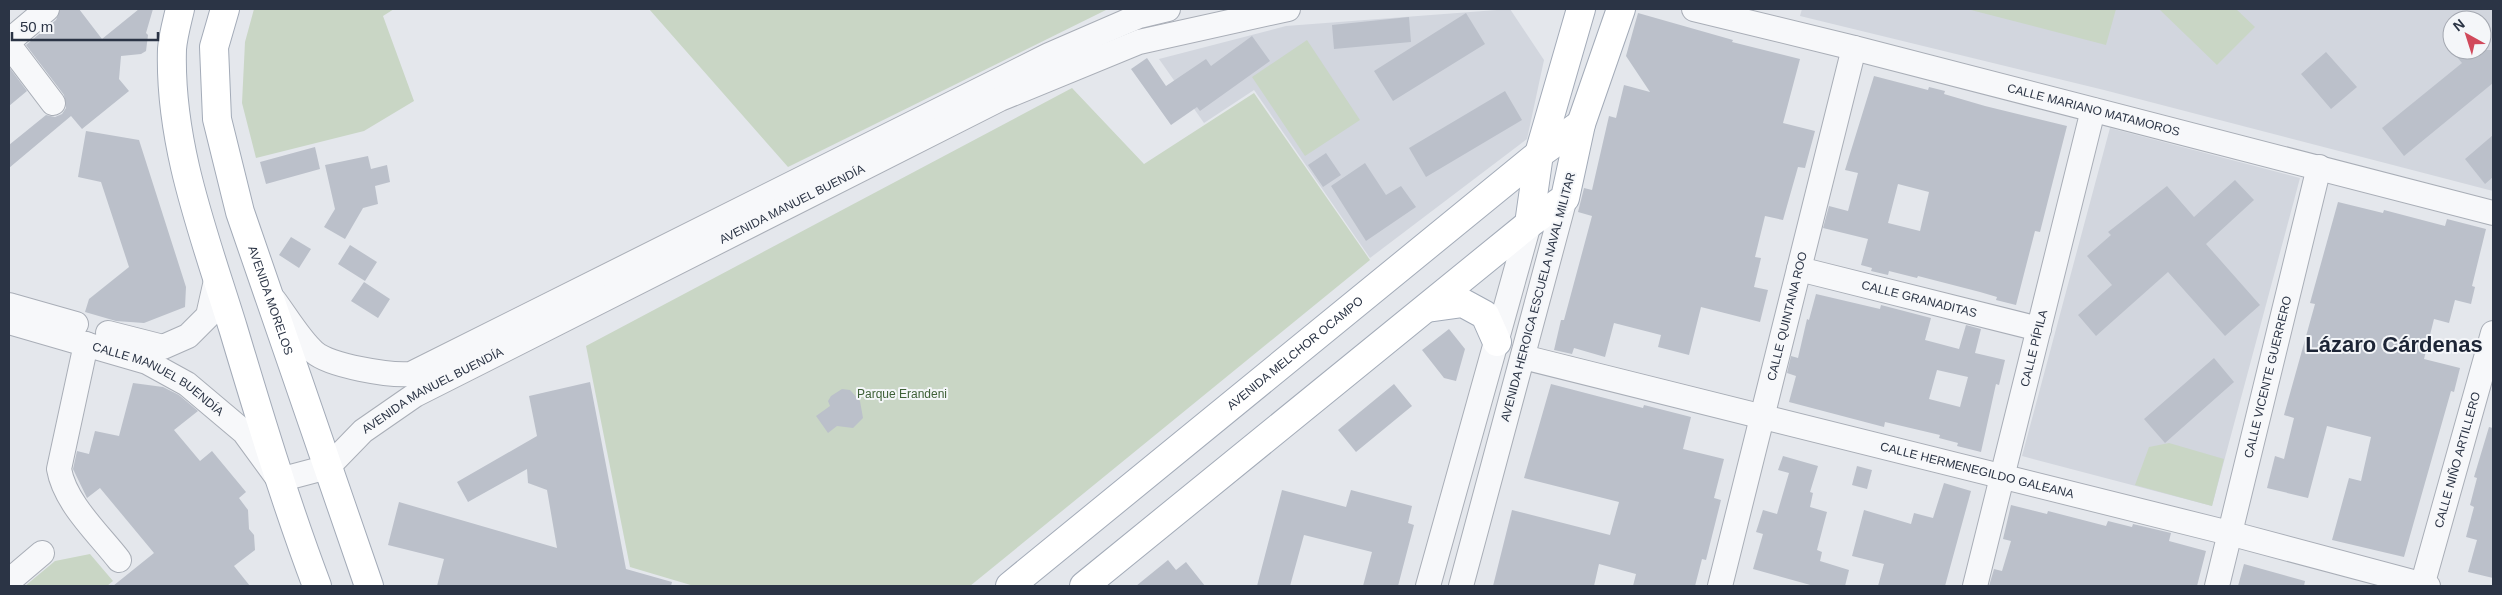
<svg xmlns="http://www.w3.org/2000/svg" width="2502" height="595" font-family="Helvetica,sans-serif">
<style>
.built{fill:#d2d6de;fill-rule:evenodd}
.green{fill:#c9d6c5}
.building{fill:#bbc0ca;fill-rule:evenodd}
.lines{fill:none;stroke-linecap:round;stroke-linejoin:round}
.minor-casing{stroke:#a9aeb7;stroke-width:26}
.major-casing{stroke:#a3abb8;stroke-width:30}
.minor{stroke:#f7f8fa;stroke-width:24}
.major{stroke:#fff;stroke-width:28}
.labels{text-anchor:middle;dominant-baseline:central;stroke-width:4;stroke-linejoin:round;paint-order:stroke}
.street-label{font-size:12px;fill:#2b3445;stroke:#f4f6f9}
.park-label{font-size:12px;fill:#3f6138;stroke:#f4f6f9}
.town-label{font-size:22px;font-weight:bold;fill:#1d2536;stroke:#f4f6f9}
</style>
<rect width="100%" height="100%" fill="#e4e7ec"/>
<path class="built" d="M1510 9 1544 60 1527 139 1370 258 1254 90 1204 123 1159 59 1286 26Z
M1802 9H2493V191L2104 90 1800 16ZM2452 20H2482V50H2452Z
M2110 128 2300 178 2212 506 2022 456Z"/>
<path class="green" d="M254 9H394L383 16 414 101 364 131 256 158 242 103 245 42Z
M649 9H1108L788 167Z
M1967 9H2116L2106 45Z
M2159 9H2236L2255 27 2217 65Z
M1307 40 1360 120 1305 156 1252 77Z
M1072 88 1144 164 1254 93 1370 260 970 586H694L630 567 586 346Z
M2169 443 2224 459 2212 506 2135 485 2149 447Z
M90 554 113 581 107 586H25L55 561Z"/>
<path class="building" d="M60 9H79L102 39 139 9H153L146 33 148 35 146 51 141 54 121 56 119 79 129 91 82 129 71 116 9 168V145L46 115 55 117 62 114 66 108 64 95 26 45 56 20Z
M1466 13 1485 44 1393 101 1374 71Z
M1638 13 1733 40 1732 42 1800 59 1783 123 1815 131 1805 168 1798 167 1783 220 1765 216 1755 257 1761 258 1754 287 1768 290 1760 322 1701 307 1689 355 1658 347 1661 335 1614 323 1605 357 1574 348 1572 354 1554 350 1561 320H1564L1592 216 1578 212 1584 188 1592 190 1609 116 1616 118 1624 85 1650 92 1626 56Z
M1409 17 1411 42 1334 49 1332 25Z
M1252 36 1270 61 1200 111 1197 107 1171 125 1131 69 1147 58 1166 86 1206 59 1211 66Z
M2451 50H2493V83L2404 156 2382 128 2462 63Z
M2326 52 2357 87 2331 109 2301 74Z
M9 67 27 91 9 106Z
M1874 76 1928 90 1929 87 1945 91 1944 94 1985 106 2067 126 2040 232 2035 231 2016 305 1996 300 1997 297 1980 292 1918 276 1917 278 1889 271 1888 275 1871 271 1872 268 1861 265 1868 239 1823 228 1829 206 1848 211 1858 173 1845 170ZM1898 184 1929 192 1920 231 1888 223Z
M1505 91 1522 120 1426 177 1409 148Z
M86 131 139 140 186 287 185 307 144 323 116 321 85 312 89 299 129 267 101 182 78 177Z
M2493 135V177L2485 184 2465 159Z
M315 147 320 169 266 184 260 162Z
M1326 153 1341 175 1323 187 1308 165Z
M368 156 371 169 387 165 390 182 375 186 378 204 363 208 345 239 324 227 335 209 325 165Z
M1365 163 1386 195 1401 186 1416 207 1366 241 1331 186Z
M2235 180 2254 200 2206 244 2260 305 2225 336 2168 272 2096 336 2078 315 2112 285 2087 256 2111 235 2108 232 2167 186 2194 217Z
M2338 202 2383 213 2384 210 2445 226 2447 219 2486 229 2472 286 2475 287 2471 304 2455 300 2449 323 2434 319 2424 359 2460 368 2454 392 2451 391 2404 557 2332 540 2349 478 2361 481 2371 437 2327 426 2308 498 2267 488 2275 456 2284 459 2294 418 2284 415 2315 304 2310 303Z
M291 237 311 249 299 268 279 255Z
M350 245 377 262 365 281 338 264Z
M364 282 390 299 378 318 351 301Z
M1816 294 1880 309 1881 305 1931 318 1925 340 1959 349 1966 325 1981 329 1975 353 2005 360 1999 385 1996 384 1981 452 1957 446 1958 443 1939 438 1940 435 1885 422 1884 427 1789 402 1796 376 1787 373 1791 356 1798 358 1807 319 1809 320ZM1937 370 1968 377 1960 407 1929 399Z
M1449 329 1465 349 1456 381 1444 378 1422 350Z
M2214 358 2234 382 2165 443 2144 419Z
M590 382 626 569 672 582 671 586H437L444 559 388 545 399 502 557 548 547 490 528 483 527 469 468 502 457 482 537 436 529 396Z
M133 383 163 387 179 395 198 411 174 430 200 461 212 451 246 492 239 498 248 510 249 529 254 535 255 550 234 566 250 586H113L154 553 100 488 87 498 73 469 77 451 89 454 95 431 119 436Z
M1394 384 1412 406 1356 452 1338 430Z
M1551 384 1643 408 1644 405 1691 417 1683 449 1724 459 1714 498 1721 500 1706 560 1702 559 1695 586H1633L1636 574 1599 564 1594 586H1493L1512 510 1610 535 1619 502 1524 478Z
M842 389 850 390 860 401 863 418 853 428 837 426 828 433 816 416 830 406 828 401 831 396Z
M2489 427 2493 428V578L2468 572 2477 540 2466 537 2474 507 2470 505 2477 478 2474 477Z
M1783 456 1818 466 1810 492 1813 493 1810 507 1827 512 1817 550 1822 552 1820 561 1849 570 1845 586H1814L1753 569 1763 534 1756 532 1763 510 1777 514 1789 473 1778 470Z
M1857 466 1872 470 1867 489 1852 485Z
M1944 483 1971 491 1945 586H1878L1884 564 1852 556 1864 510 1911 524 1914 513 1933 518Z
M1282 490 1346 507 1351 490 1412 506 1408 523 1414 525 1398 586H1363L1372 552 1304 535 1290 586H1257Z
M2011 505 2047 514 2048 511 2106 526 2108 521 2132 527 2133 524 2171 533 2169 541 2206 551 2197 586H1989L1994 569 2002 571 2011 541 2003 539Z
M1168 560 1176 570 1186 562 1205 586H1136Z
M2244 564 2305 581 2304 586H2238Z"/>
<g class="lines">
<defs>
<g id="minor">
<path id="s1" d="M1694 9 1854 48 2493 213"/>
<path d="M9 41 47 9"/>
<path d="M9 45 53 103"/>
<path id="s2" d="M1799 269 2039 329"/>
<path d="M274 300C286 316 300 340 314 352 330 366 390 376 411 374L1049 55 1139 16 1168 9"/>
<path d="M9 305 76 324"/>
<path id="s3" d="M9 322 147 362 187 384 244 432 279 480 328 467 363 431 415 395 1000 99 1139 42 1288 9"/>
<path d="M108 333 163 347 188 336 208 316 217 276"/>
<path d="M86 344 59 469C65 503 98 533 119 560"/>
<path id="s4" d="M1523 357 2229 533 2428 586"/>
<path d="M9 581 42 553"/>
<path d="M1428 586 1529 224"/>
<path d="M1461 586 1565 198"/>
<path id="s5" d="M1720 586 1854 48"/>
<path id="s6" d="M1975 586 2093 110"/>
<path id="s7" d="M2217 586 2319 167"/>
<path id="s8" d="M2422 586 2493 333"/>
</g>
<g id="major">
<path d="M180 9C177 22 173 36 172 49 169 146 205 237 233 328 259 415 285 501 317 586"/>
<path id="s9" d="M225 9 214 47 217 119 240 212 369 586"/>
<path d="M1529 224 1539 154 1581 9"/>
<path d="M1427 308 1463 303 1485 315 1497 342"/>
<path id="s10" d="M1010 586 1539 154 1581 124"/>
<path d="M1084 586 1529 224 1565 198 1581 124 1621 9"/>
</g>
</defs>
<use href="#minor" class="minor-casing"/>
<use href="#major" class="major-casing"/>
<use href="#minor" class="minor"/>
<use href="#major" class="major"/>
</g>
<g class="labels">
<g class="street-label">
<text stroke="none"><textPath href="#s1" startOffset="412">CALLE MARIANO MATAMOROS</textPath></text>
<text stroke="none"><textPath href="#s3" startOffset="910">AVENIDA MANUEL BUENDÍA</textPath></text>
<text transform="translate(1538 297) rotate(-75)">AVENIDA HEROICA ESCUELA NAVAL MILITAR</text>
<text stroke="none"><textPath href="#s2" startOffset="124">CALLE GRANADITAS</textPath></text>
<text stroke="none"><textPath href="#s9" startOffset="301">AVENIDA MORELOS</textPath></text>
<text stroke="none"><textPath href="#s5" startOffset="278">CALLE QUINTANA ROO</textPath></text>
<text stroke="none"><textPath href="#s6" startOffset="245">CALLE PÍPILA</textPath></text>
<text stroke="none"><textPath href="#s10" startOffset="368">AVENIDA MELCHOR OCAMPO</textPath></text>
<text stroke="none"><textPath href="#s7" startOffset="215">CALLE VICENTE GUERRERO</textPath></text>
<text stroke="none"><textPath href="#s3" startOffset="161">CALLE MANUEL BUENDÍA</textPath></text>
<text stroke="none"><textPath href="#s3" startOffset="505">AVENIDA MANUEL BUENDÍA</textPath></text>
<text stroke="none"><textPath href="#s8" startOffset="131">CALLE NIÑO ARTILLERO</textPath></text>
<text stroke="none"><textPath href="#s4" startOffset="468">CALLE HERMENEGILDO GALEANA</textPath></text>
</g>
<g class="park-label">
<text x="902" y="394">Parque Erandeni</text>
</g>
<g class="town-label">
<text x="2394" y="344">Lázaro Cárdenas</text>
</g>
</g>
<rect width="2502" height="595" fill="none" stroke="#2b3445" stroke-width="20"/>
<g transform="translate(2467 35) rotate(321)"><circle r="24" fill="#f4f6f9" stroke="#a4a8b1"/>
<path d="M0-4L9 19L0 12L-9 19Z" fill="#d1495b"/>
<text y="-8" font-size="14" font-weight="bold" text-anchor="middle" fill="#2b3445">N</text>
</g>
<path d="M12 32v8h146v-8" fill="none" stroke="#2b3445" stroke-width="2.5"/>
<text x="20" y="32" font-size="15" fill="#2b3445" stroke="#f4f6f9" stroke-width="4" paint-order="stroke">50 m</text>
</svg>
